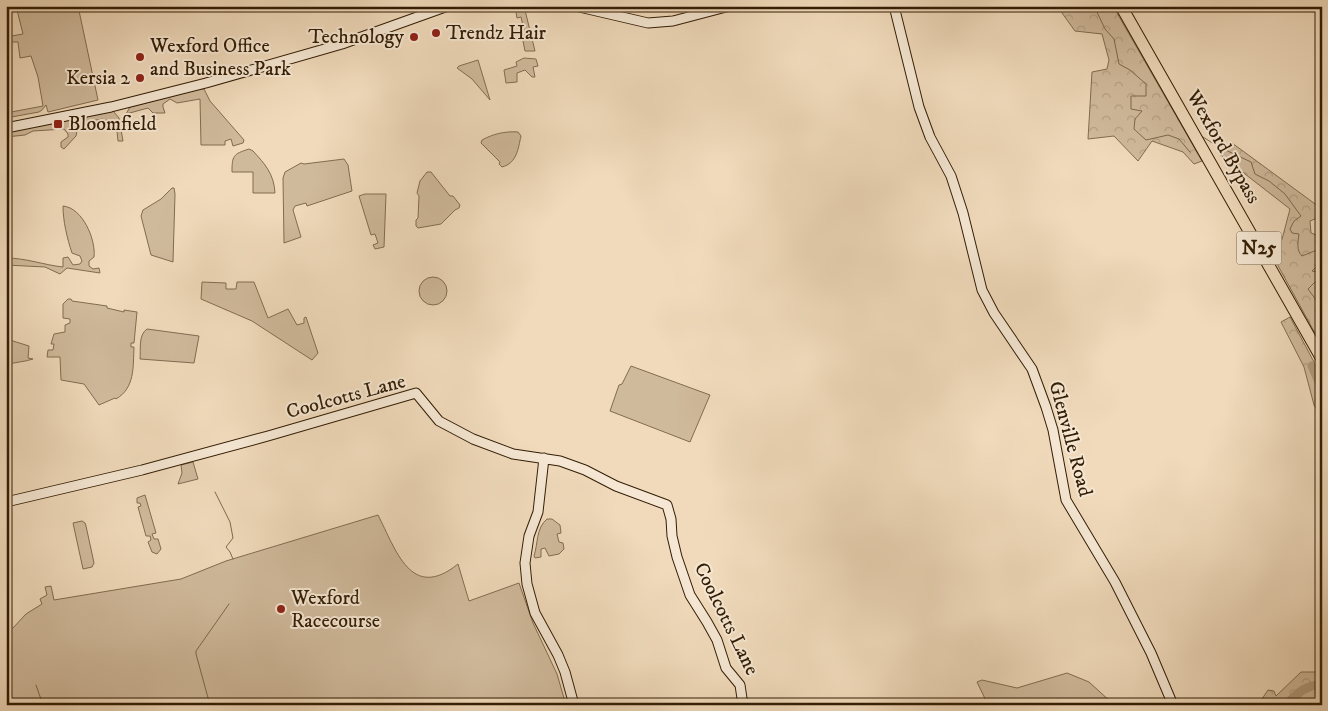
<svg xmlns="http://www.w3.org/2000/svg" width="1328" height="711" font-family="'IM FELL DW Pica',serif">
<style>
.green{fill:#d0ba9c;stroke:#826c50}
.forest{fill:url(#forest-crowns);stroke:#826c50}
.lines{fill:none;stroke-linecap:round;stroke-linejoin:round}
.stream{stroke:#7e684d;stroke-width:1}
.river{stroke:#b09a7d;stroke-width:9}
.secondary-casing{stroke:#331d04;stroke-width:11}
.highway-casing{stroke:#331d04;stroke-width:13}
.secondary{stroke:#f5e7d3;stroke-width:9}
.highway{stroke:#f0dabb;stroke-width:11}
.poi-dot{fill:#8f2418;stroke:#f5e7d3;stroke-width:2}
.labels{text-anchor:middle;dominant-baseline:central;stroke-width:4;stroke-linejoin:round;paint-order:stroke}
.shield{fill:#f5e7d3;stroke:#6d5a42;stroke-width:1}
.shield-label{font-size:19px;font-weight:bold;fill:#331d04}
.poi-label{font-size:20px;fill:#331d04;stroke:#f5e7d3;text-anchor:start}
.street-label{font-size:20px;fill:#331d04;stroke:#f5e7d3}
</style>
<defs>
<pattern id="forest-crowns" width="20" height="18" patternUnits="userSpaceOnUse" patternTransform="scale(1.25)"><rect width="20" height="18" fill="#d0ba9c"/><path d="M2 6a3 3 0 1 1 6 0M12 15a3 3 0 1 1 6 0" fill="none" stroke="#b39f85"/></pattern>
</defs>
<rect width="100%" height="100%" fill="#f0dabb"/>
<filter id="stains"><feTurbulence type="fractalNoise" baseFrequency=".004" numOctaves="4"/><feColorMatrix values="0 0 0 0 .2 0 0 0 0 .09 0 0 0 0 .02 0 0 0 .5 -.17"/></filter>
<radialGradient id="worn" r=".72"><stop offset=".6" stop-color="#630" stop-opacity="0"/><stop offset="1" stop-color="#630" stop-opacity=".3"/></radialGradient>
<path class="green" d="M16 6H78L98 100 48 112 46 105 42 110 39 112 6 118V113L43 106 38 77 31 56 20 58 18 42H11V39H6V37L23 34Z
M515 6H524L535 51H525L522 36 525 35 521 17 517 18Z
M524 58 536 59 538 66 533 67 535 77H532L525 70 517 73V82L506 83 504 70 517 66 516 62Z
M478 60 490 100 472 79 457 68 459 66Z
M200 89H204L210 101 244 140 243 143 233 146 231 139 225 141V145H201L200 99 177 103 170 99 163 104V107L165 113H153L148 108 126 114 130 107Z
M113 111 119 118 123 141H118L117 131 109 125 107 120 104 121 103 119 84 122 88 116Z
M73 119 78 126 76 136 64 149 61 147V142L68 137V134L64 129 33 131 25 135 6 137V132Z
M518 132 521 136C518 149 517 163 502 167L499 164 500 162 481 143 482 140C493 134 505 131 518 132Z
M249 149 253 151C265 164 274 174 275 193H253V172H232C232 156 233 154 249 149Z
M344 159 348 165 352 191 307 206 306 203 295 206 293 210 301 237 284 243 283 178 285 172 301 163 304 164Z
M427 172H431L450 196H453L460 205 459 208 455 210 441 224 418 228 416 226V220L418 218 419 196 417 193 420 181Z
M172 188H174L175 194 173 262 151 255 141 216 143 210 161 199Z
M365 194H386L384 247 375 249 373 245 378 243 375 234 371 235 359 196Z
M63 206C83 208 96 240 94 257L89 261V266L93 269 99 268 100 273 67 268 60 274 45 267 6 265V258C26 258 44 265 63 267V258L68 257 73 265 80 264 82 261 80 256 72 253C67 238 63 221 63 206Z
M419 291a14 14 0 1 1 28 0a14 14 0 1 1-28 0Z
M202 282 226 283V289H236L237 282H254L268 318 288 309 297 325 304 323V318L306 317 318 353 312 360 252 321 201 299Z
M68 299H71L72 301 107 306V308L124 312V310L137 312 134 343H131V347H134C133 367 135 388 116 399L115 398 99 405 84 384 61 380 60 357H47L48 350H53L54 344H51L54 334 65 332V325L70 323V319L63 318V304Z
M147 329 199 336 194 363 140 359C141 350 138 335 147 329Z
M6 335 13 341 29 346 28 358 33 359C24 362 15 362 6 365Z
M631 366 710 395 690 442 610 411 619 385 622 384Z
M193 462 198 479 178 484 182 473 181 465Z
M145 495 156 533 152 534 154 539H158L161 549 157 554 152 552 148 542 151 540 150 536H146L138 507 141 506 140 503H137V498Z
M378 515C396 550 411 602 458 564L469 601 519 583 533 623 557 674 566 705H6V625H10L12 629 26 614 42 604 40 599 47 595 45 587 51 586 54 600 181 579 226 561Z
M547 519H552L560 525 561 533 557 534 559 542 563 543 564 549 559 554 549 556 545 548 541 549V557L535 558 534 556C538 544 536 528 547 519Z
M82 521 85 523 86 526 94 563 92 567 83 569 73 523Z
M1067 673 1089 682 1111 702 1110 705H988L977 682 982 680 1017 688Z"/>
<path class="forest" d="M1057 6H1113L1202 161 1194 164 1183 152 1152 141 1138 161 1114 136 1088 139 1092 72 1107 69 1109 60 1102 34 1075 31Z
M1232 143 1322 209V216L1310 221 1311 233 1322 237V346L1276 262 1290 209 1218 153Z
M1290 317 1322 377V419L1314 405 1304 367 1281 322Z
M1322 669V705H1258L1268 690 1274 691 1276 696 1301 672H1315Z"/>
<g class="lines">
<path class="stream" d="M1096 6 1095 8 1105 29 1114 39 1119 64 1130 70 1146 84V96H1131V109L1142 111 1135 119 1134 129 1146 140 1168 135 1179 139 1190 152
M1203 137 1217 146 1251 162 1255 174 1269 181 1285 194 1301 216 1294 221 1290 229 1292 233 1299 234C1298 242 1296 250 1302 256L1322 248
M1322 261 1312 271 1322 273
M1322 283 1315 282 1308 289 1322 308
M215 492 230 522 233 538 226 547 230 552 233 559
M36 685 43 705
M210 705 196 654V651L229 604"/>
<path class="river" d="M1319 335 1322 327
M1312 366 1322 389
M1286 705C1297 694 1306 684 1322 685"/>
<defs>
<path id="secondary" d="M575 6 648 23 673 21 730 6
M894 6 919 107 930 137 951 176 963 213 982 290 994 313 1032 369 1046 407 1053 430 1066 500 1115 582 1151 653 1173 705
M6 128 111 107 206 83 342 44 448 6
M544 458 538 512 529 536 525 563 527 584 535 613 558 655 565 672 574 705
M6 502 142 470 268 436 416 393 439 421 473 439 513 454 560 461 585 470 616 486 667 505 671 519 672 536 677 557 690 595 707 622 717 640 726 668 740 685 743 705"/>
<path id="highway" d="M1121 6 1322 359"/>
</defs>
<use href="#secondary" class="secondary-casing"/>
<use href="#highway" class="highway-casing"/>
<use href="#secondary" class="secondary"/>
<use href="#highway" class="highway"/>
</g>
<g class="poi-dot">
<circle cx="436" cy="33" r="5"/>
<circle cx="414" cy="37" r="5"/>
<circle cx="140" cy="57" r="5"/>
<circle cx="140" cy="78" r="5"/>
<rect x="53" y="119" width="10" height="10" rx="2.5"/>
<circle cx="281" cy="609" r="5"/>
</g>
<g class="labels">
<rect class="shield" x="1236.5" y="231.5" width="45" height="33" rx="4"/>
<g class="shield-label">
<text x="1259" y="248">N25</text>
</g>
<g class="poi-label">
<text x="446" y="33">Trendz Hair</text>
<text x="404" y="37" text-anchor="end">Technology</text>
<text x="150" y="46">Wexford Office<tspan x="150" dy="23">and Business Park</tspan></text>
<text x="130" y="78" text-anchor="end">Kersia 2</text>
<text x="68" y="124">Bloomfield</text>
<text x="291" y="598">Wexford<tspan x="291" dy="23">Racecourse</tspan></text>
</g>
<g class="street-label">
<text transform="translate(1223 147) rotate(60)">Wexford Bypass</text>
<text transform="translate(346 397) rotate(-15)">Coolcotts Lane</text>
<text transform="translate(1070 439) rotate(75)">Glenville Road</text>
<text transform="translate(726 619) rotate(64)">Coolcotts Lane</text>
</g>
</g>
<rect width="1328" height="711" fill="none" stroke="#f0dabb" stroke-width="25"/>
<rect x="8" y="8" width="1313" height="696" fill="none" stroke="#331d04" stroke-width="2.5"/>
<rect x="12" y="12" width="1303" height="686" fill="none" stroke="#331d04"/>
<rect width="100%" height="100%" filter="url(#stains)"/>
<rect width="100%" height="100%" fill="url(#worn)"/>
</svg>
